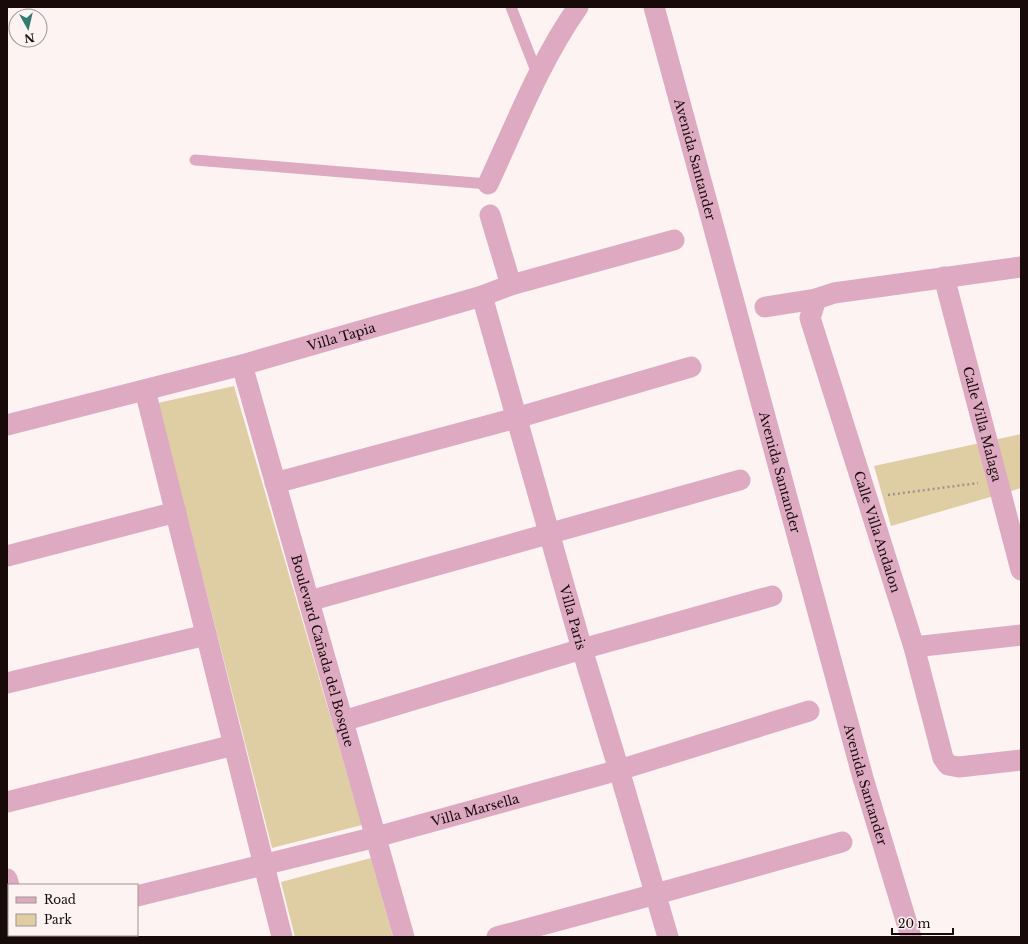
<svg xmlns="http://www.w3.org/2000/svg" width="1028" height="944" font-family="'Libre Baskerville',serif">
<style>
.green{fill:#dfcda4}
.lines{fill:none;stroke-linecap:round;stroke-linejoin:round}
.path{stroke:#9e9392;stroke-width:2.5;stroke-dasharray:2 3;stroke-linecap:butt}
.service{stroke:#ddaac1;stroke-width:11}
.minor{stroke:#ddaac1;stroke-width:21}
.labels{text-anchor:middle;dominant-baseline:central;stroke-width:4;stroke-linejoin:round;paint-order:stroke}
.street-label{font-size:13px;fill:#170a09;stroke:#fcf3f2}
</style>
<rect width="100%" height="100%" fill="#fcf3f2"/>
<path class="green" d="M234 386 362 825 272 848 158 403Z
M1021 434V488L891 526 874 466Z
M371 858 393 937H295L281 882Z"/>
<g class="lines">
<path class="path" d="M888 495 978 483"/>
<path class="service" d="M511 7 538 76
M195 160 488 184"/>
<g class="minor">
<path id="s1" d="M654 7 863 778 911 937"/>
<path d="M488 184C516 124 540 61 578 7"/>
<path d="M490 215 511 285"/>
<path id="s2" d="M944 277 1021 570"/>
<path id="s3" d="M482 296 582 649 619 770 668 937"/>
<path id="s4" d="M816 299 810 318 914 647 943 758 948 765 959 767 1021 760"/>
<path d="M765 307 816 299 834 293 1021 267"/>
<path id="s5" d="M242 365 404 937"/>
<path d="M145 390 282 937"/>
<path id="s6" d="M7 425 242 365 482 296 511 285 674 240"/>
<path d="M275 483 516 418 691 367"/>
<path d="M7 556 176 512"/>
<path d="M309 601 740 480"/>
<path d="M914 647 1021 635"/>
<path d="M7 683 206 635"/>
<path d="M343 721 582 649 772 596"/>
<path d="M7 802 234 745"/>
<path d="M7 879 9 886"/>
<path id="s7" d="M137 896 376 837 619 770 809 711"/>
<path d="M7 928H9"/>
<path d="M22 935V937"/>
<path d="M497 937 656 894 842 842"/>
</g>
</g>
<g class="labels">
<g class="street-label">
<text stroke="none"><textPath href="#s1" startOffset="158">Avenida Santander</textPath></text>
<text stroke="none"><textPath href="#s6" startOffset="346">Villa Tapia</textPath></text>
<text stroke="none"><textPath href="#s2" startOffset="152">Calle Villa Malaga</textPath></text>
<text stroke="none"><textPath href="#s1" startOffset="482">Avenida Santander</textPath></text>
<text stroke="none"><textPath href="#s4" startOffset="244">Calle Villa Andalon</textPath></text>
<text stroke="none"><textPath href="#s3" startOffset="334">Villa Paris</textPath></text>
<text stroke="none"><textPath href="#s5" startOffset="297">Boulevard Cañada del Bosque</textPath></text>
<text stroke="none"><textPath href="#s1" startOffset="806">Avenida Santander</textPath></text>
<text stroke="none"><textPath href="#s7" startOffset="349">Villa Marsella</textPath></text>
</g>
</g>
<rect width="1028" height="944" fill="none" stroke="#170a09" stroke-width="16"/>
<rect x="8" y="884" width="130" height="52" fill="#fcf3f2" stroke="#a09695"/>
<rect x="16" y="897" width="20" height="6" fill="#ddaac1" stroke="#a09695"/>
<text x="44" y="904" font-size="12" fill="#170a09">Road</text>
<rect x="16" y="914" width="20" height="12" fill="#dfcda4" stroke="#a09695"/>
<text x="44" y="924" font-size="12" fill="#170a09">Park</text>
<g transform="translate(28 28) rotate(172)"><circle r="19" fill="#fcf3f2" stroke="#a09695"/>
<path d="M0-3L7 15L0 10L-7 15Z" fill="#357b72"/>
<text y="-6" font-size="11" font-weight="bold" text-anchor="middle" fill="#170a09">N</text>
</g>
<path d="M892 928v6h61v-6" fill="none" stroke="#170a09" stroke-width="2"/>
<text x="898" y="928" font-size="12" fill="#170a09" stroke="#fcf3f2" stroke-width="3" paint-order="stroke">20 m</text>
</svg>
